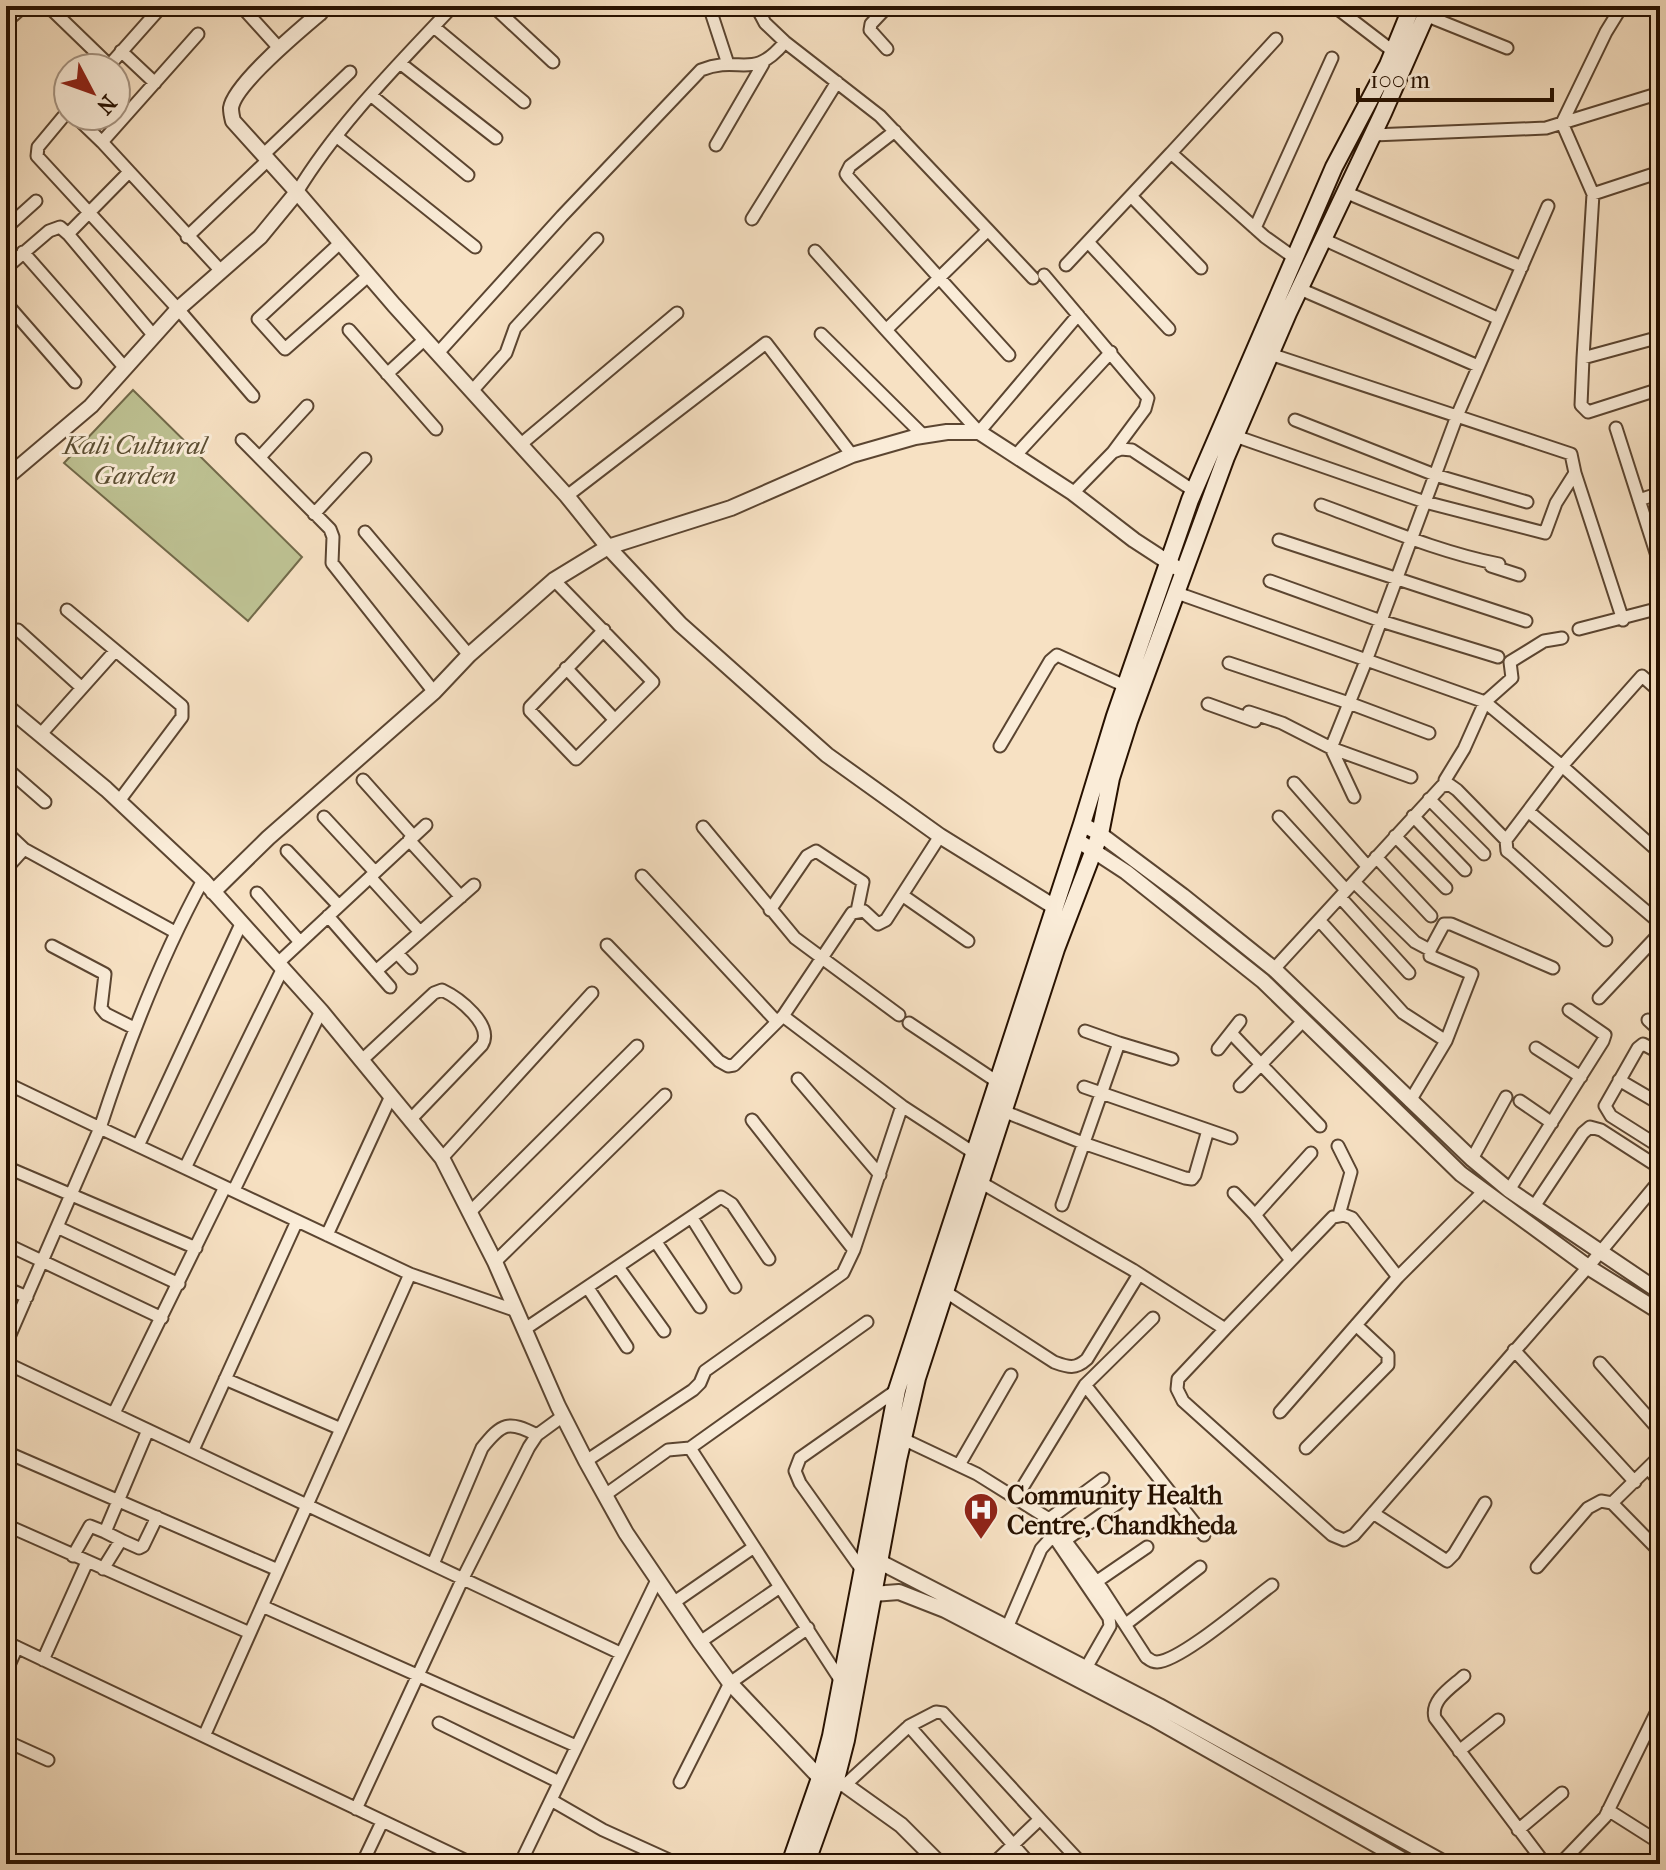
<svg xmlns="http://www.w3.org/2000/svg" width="1666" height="1870" font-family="'IM FELL French Canon',serif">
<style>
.green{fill:#bec293;stroke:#726a4a;stroke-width:2}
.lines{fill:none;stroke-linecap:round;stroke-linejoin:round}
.minor-casing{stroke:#5b4531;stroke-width:15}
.tertiary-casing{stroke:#5b4531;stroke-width:18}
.secondary-casing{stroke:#271100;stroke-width:20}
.minor{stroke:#faecd8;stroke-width:11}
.tertiary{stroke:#faecd8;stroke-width:14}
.secondary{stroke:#faecd8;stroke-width:16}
.labels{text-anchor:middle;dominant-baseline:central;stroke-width:6;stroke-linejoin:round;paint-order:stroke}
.park-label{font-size:26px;font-style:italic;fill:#5c4f33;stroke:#faecd8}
.poi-label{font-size:26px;font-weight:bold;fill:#271100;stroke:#faecd8;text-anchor:start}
</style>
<rect width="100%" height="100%" fill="#f7e1c3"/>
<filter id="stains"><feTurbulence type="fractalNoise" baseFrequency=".0025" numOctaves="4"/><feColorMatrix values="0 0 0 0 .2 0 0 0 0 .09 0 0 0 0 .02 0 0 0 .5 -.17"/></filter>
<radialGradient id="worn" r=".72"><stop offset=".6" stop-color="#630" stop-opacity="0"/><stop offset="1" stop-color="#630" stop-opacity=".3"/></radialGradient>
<path class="green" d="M133 390 302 557 248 621 64 463Z"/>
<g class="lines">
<defs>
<path id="minor" d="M48 6 109 65
M241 6 279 48
M493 6 553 62
M709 6 728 64
M756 6 765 23 785 42 880 116 988 230
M1334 6 1394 52
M1622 6 1606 32 1562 123 1593 194 1660 172
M1653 6 1660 21
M1425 15 1507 48
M6 22 24 6
M434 27 524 102
M198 34 102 142 221 271
M887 49 870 30 871 24 888 6
M121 51 155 83
M400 63 496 138
M107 68 162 6
M372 96 468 175
M68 111 38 147 37 156 178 309 253 396
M75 116 102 142
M895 131 850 166 846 174 848 177 1009 355
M1373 135 1546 128 1660 93
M336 136 475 247
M716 145 763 64
M1171 153 1276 39
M263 155 350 72
M297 192C339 123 398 65 453 6
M1345 192 1522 267
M1131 196 1201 268
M752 219 837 82
M6 228 36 201
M1255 228 1332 58
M68 234 129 172
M187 237 268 160
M1323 239 1499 319
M1088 242 1169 329
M340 243 258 319 285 349 368 276
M815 251 886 330
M23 252 125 368
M1066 265 1171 153 1265 237 1296 259
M6 268 49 231 60 227 68 234 154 336
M1044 275 1148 398 1145 409 1113 452
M1033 278 988 230 886 330 979 432 1078 315
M1300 289 1478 366
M6 303 75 382
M349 330 436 429
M821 334 924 436
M1660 337 1583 358 1581 405 1588 412 1660 389
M438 353 562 216 701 70C741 54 752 82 785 42
M1583 358 1593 194
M387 374 425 339
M472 391 506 353 515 328 597 239
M1657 418 1660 426
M1295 420 1435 475 1527 502
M1616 428 1658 559
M1235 436 1425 502 1545 533 1556 503 1575 473 1571 454 1270 354
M242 440 330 529 333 537 332 563 434 692
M520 445 677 313
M1015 456 1111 352
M260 457 307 406
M1575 473 1623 620
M1073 493 1113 452 1121 449 1132 450 1194 491
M567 496 766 343 852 455
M1639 500 1660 493
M1321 505C1379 526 1438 552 1499 564
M314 514 365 459
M365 532 469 655
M1279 540 1526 621
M1491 566 1519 575
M554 580 653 682 576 759 530 711V707L604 630
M1270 581 1381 621 1498 657
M1177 593 1485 702 1562 766 1642 676 1660 692
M67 610 182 706V717L119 801
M1579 629 1660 608
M18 630 82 688
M1229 663 1349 703 1429 733
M566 668 615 720
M1208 704 1255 721
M1249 712 1282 723 1331 748 1354 797
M40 735 115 651
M1000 746 1050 661 1057 655 1125 686
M6 768 45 802
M1411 777 1331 748 1366 661 1457 416 1548 206
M363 780 413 836
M1445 780 1464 749 1485 702 1512 678 1510 662 1544 641 1562 638
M1294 783 1367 866
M1429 799 1484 854
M1528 811 1660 923
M1413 816 1465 870
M324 817 375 872
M1279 817 1346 890
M703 827 795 938 899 1015
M6 832 24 849 175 932
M1395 836 1446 888
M409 840 461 897
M1506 840 1507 851 1511 854 1606 940
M287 851 339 906
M1376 857 1431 916
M6 869 24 849
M642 876 777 1022
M370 877 420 932
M203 880C160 959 128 1042 100 1128L410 1274
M1354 882 1415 942 1430 950
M257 893 300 942
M902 895 968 941
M1340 897 1409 973
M770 910 807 856 816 851 863 882 857 911
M328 916 390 987
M1319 920 1403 1013 1446 1041
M607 945 719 1061 728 1066 734 1065 783 1016 902 1106 974 1153
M52 946 105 974 101 1008 106 1014 134 1028
M397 953 411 968
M278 963 426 825
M1274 969 1442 786 1450 785 1457 790 1506 840 1562 766 1660 853
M376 971 474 885
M1599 998 1660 933
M783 1016 852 913 864 911 878 924 886 920 940 836
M1648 1020 1660 1031
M909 1023 996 1081
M1085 1031 1119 1043
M1231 1033 1320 1126
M1536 1048 1581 1077
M1218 1049 1240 1021
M1660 1053 1643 1044 1638 1048 1605 1106 1611 1116 1660 1147
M362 1060 434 993 442 990C459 998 494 1025 482 1045L411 1119
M798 1079 880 1175
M1619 1080 1660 1104
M6 1083 100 1128 6 1344
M1240 1086 1303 1021
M1410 1101 1446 1041 1472 974 1430 956V950L1444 924H1451L1553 968
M1520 1101 1552 1123
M1003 1111 1083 1143 1185 1178 1192 1179 1195 1175 1208 1130 1084 1087
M752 1120 854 1250
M1208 1130 1231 1138
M138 1146 241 924
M1338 1146 1351 1172 1339 1215
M442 1158 592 993
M1472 1159 1506 1097
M6 1167 196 1248
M185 1168 283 968
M980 1182 1133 1270 1225 1329 1178 1379 1177 1389 1183 1401 1332 1535 1344 1540 1354 1535 1588 1267 1660 1180
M234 1190 321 1011
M1509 1190 1603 1041 1605 1035 1569 1010
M1234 1193 1255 1215
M1062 1205 1119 1043 1172 1059
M1533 1208 1583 1133 1590 1127 1601 1130 1660 1168
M470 1212 637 1046
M692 1218 735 1287
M57 1227 179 1284
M327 1235 391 1096
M656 1242 700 1307
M6 1244 162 1318
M1291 1260 1255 1215 1311 1153
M495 1262 665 1095
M618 1267 664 1331
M6 1288 27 1297
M588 1288 627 1347
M946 1292 1054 1362C1068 1367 1075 1370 1087 1359L1139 1274
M525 1329 721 1197 732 1204 769 1259
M1225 1329 1333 1217 1344 1215 1352 1218 1398 1277 1484 1191
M1514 1350 1635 1482
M6 1363 620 1653
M1600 1363 1660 1431
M225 1379 341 1429
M1085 1385 1204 1535
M1280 1412 1398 1277
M114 1413 225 1187
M903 1439 977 1474 1049 1519 1102 1589 1146 1657C1150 1660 1152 1662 1157 1662 1181 1661 1250 1601 1272 1585
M1306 1448 1388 1365V1355L1356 1325
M193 1450 297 1221
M6 1452 278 1570
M1660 1456 1612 1503 1660 1552
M586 1461 693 1390 700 1383 705 1371 843 1273 854 1250 902 1106
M959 1465 1011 1375
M1648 1468 1660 1482
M605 1495 668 1450 690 1448
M1016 1498 1085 1385 1153 1318
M1373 1513 1447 1561 1454 1554 1485 1503
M1049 1519 1103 1479
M6 1525 250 1633
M121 1540 139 1548 143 1546 157 1517
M1064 1541 1118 1503
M73 1556 90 1526 105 1532
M433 1564 482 1448C502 1423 508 1420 537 1435
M1537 1567 1588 1508 1601 1501 1612 1503
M103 1569 121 1540 105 1532 148 1430
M862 1570 800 1483 795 1471 800 1458 897 1390
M1096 1582 1147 1547
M673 1603 754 1547
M262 1606 576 1746
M1126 1624 1200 1567
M1007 1628 1041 1549 1050 1539 1056 1540 1109 1618 1110 1626 1086 1668
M6 1642 473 1864
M700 1642 780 1587
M43 1660 87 1562
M6 1672 17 1647
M1464 1676C1452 1687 1430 1700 1435 1718L1545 1864
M841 1681 690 1448 867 1322
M439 1723 559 1782
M909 1726 936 1712 943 1713 1040 1819
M205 1734 410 1274 514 1310
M6 1741 48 1760
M1459 1751 1498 1720
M680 1782 730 1683 808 1628
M845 1785 909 1726 1030 1864
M551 1800 603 1830 678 1864
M356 1809 463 1578 529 1447 537 1435 563 1416
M1608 1810 1660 1843
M1518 1830 1562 1793
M861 1863 862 1864
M362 1864 382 1822
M520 1864 657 1580
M993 1864 1040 1819 1082 1864
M1560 1864 1605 1817 1660 1705"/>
<path id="tertiary" d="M297 192 233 121C232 117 231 112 231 108 234 85 301 29 320 13L322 6
M6 478 91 406 178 309 260 237 297 192 394 305 567 496 608 547 731 508 852 455 915 437 947 432H979L1073 493 1134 540 1177 568
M6 706 106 789 203 880 321 1011 442 1158 495 1262 558 1406 586 1461 626 1533 700 1642 730 1683 820 1778 845 1785 901 1825 940 1864
M1082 824 1100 834 1183 896 1274 969 1472 1159 1509 1190 1660 1292
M1077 840 1126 872 1263 981 1461 1174 1588 1267 1660 1312
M213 892 268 838 434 692 469 655 554 580 608 547 680 624 827 755 940 836 1053 906
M880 1562 1159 1706 1446 1864
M873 1594 899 1592 945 1610 1152 1718 1410 1864"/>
<path id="secondary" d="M790 1864 820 1778 831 1736 897 1390 1082 824 1115 716 1190 500 1334 167 1388 65 1412 6
M806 1864 835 1783 846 1740 898 1460 917 1378 1056 949 1100 834 1111 778 1129 721 1226 457 1288 313 1383 113 1430 6"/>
</defs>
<use href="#minor" class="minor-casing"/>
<use href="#tertiary" class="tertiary-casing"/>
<use href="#secondary" class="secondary-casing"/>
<use href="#minor" class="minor"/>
<use href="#tertiary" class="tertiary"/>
<use href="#secondary" class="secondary"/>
</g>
<defs>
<symbol id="hospital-pin" viewBox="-11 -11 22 30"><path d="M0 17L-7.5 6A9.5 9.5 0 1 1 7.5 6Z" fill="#8f2418" stroke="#faecd8"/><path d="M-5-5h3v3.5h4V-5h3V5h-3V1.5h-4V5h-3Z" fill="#fff"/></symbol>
</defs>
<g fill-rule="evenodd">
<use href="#hospital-pin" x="961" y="1490" width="40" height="54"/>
</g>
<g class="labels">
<g class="park-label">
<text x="135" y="445">Kali Cultural<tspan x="135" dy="30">Garden</tspan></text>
</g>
<g class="poi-label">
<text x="1007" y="1495">Community Health<tspan x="1007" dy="30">Centre, Chandkheda</tspan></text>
</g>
</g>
<rect width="1666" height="1870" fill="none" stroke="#f7e1c3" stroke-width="32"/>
<rect x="8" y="8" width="1650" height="1854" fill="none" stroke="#271100" stroke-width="4"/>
<rect x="16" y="16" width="1634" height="1838" fill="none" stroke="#271100" stroke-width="2"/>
<g transform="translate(92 92) rotate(131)"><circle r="38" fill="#faecd8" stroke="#a69482" stroke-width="2"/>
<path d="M0-6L14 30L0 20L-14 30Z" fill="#8f2418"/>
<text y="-12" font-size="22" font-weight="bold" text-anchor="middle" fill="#271100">N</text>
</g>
<path d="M1358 88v12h194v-12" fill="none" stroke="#271100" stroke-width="4"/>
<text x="1370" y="88" font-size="24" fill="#271100" stroke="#faecd8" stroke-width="6" paint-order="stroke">100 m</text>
<rect width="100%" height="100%" filter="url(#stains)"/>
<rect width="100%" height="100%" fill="url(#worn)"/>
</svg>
